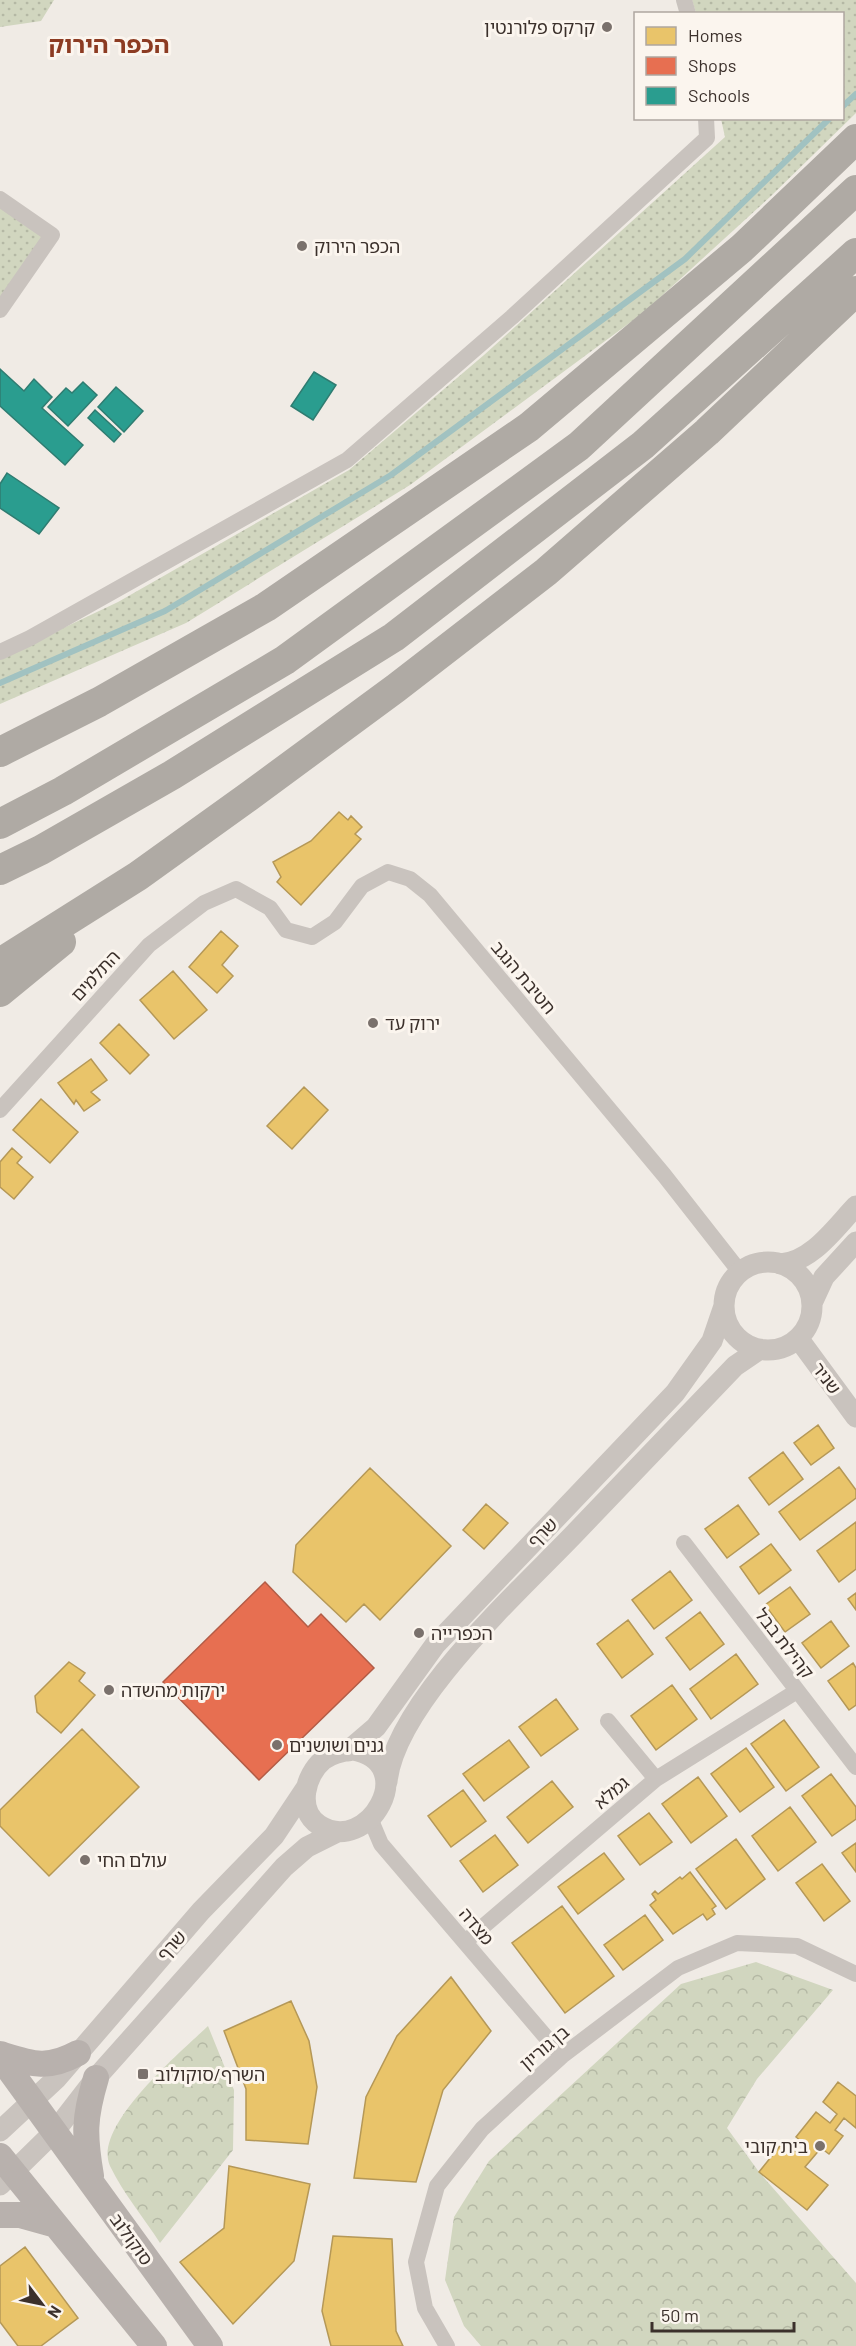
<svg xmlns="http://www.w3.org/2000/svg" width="856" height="2346" font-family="Barlow,'Noto Sans Hebrew',sans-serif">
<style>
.grass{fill:url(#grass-dots)}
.forest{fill:url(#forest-crowns)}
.homes{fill:#e9c46a;stroke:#b59857;stroke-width:1.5}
.shops{fill:#e76f51;stroke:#b35c46;stroke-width:1.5}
.schools{fill:#2a9d8f;stroke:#2f7c71;stroke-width:1.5}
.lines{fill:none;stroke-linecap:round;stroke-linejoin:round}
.stream{stroke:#a1c2c1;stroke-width:6}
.minor{stroke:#c9c3be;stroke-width:16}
.tertiary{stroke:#c9c3be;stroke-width:21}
.primary{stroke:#b8b1ad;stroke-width:26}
.motorway{stroke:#afaaa4;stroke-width:30}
.poi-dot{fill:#7a716c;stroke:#fbf5ee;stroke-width:2}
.labels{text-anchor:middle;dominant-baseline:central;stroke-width:6;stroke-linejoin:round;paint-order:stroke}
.poi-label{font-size:18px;fill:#3b302b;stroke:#fbf5ee;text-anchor:start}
.street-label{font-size:18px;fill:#3b302b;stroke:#fbf5ee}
.district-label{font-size:24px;font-weight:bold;fill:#8c3b22;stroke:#fbf5ee}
</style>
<defs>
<pattern id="grass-dots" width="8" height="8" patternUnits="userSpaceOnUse" patternTransform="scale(1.5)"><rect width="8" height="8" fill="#d1d6bf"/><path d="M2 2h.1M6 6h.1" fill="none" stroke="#b4b8a4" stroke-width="1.8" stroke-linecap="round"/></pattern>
<pattern id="forest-crowns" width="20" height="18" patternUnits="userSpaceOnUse" patternTransform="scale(1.5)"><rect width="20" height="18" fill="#d1d6bf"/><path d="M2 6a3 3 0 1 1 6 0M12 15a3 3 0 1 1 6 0" fill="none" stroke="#b4b8a4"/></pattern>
</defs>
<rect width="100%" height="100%" fill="#f0ebe5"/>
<path class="grass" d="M0 0H54L41 21 0 27Z
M692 0H856V113L771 196 643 313 410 485 186 623 0 704V658L118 602 349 470 484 355 725 137 721 119 842 118V14L696 13Z
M0 200 47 231 0 300Z"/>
<path class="forest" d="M756 1962 833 1990 757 2079 727 2128 759 2172 856 2283V2346H481L464 2326 445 2280 454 2217 489 2161 681 1984Z
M208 2026 234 2090 233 2150 160 2243C144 2218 123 2193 110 2166 92 2126 181 2052 208 2026Z"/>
<path class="homes" d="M339 812 348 820 351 816 362 827 355 834 361 839 301 905 277 882 281 877 273 862 311 841Z
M221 931 238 946 222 965 233 976 217 993 189 967Z
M173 971 207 1010 174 1039 140 1000Z
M119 1024 149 1055 130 1074 100 1043Z
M91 1059 107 1080 91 1092 100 1100 84 1111 76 1100 74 1104 58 1083Z
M304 1087 328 1110 292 1149 267 1126Z
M41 1099 78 1132 50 1163 13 1130Z
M12 1148 22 1157 17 1163 33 1177 14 1199 0 1187V1162Z
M818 1425 834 1448 811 1465 794 1443Z
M783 1452 803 1479 769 1505 749 1478Z
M839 1467 856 1490V1498L800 1540 779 1512Z
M370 1468 451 1546 380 1620 364 1604 346 1622 293 1572 296 1545Z
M486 1504 508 1523 484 1549 463 1530Z
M738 1505 759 1534 727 1558 705 1529Z
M856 1522V1569L839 1582 817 1551Z
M771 1544 791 1570 759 1594 740 1567Z
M670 1571 692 1600 654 1629 632 1600Z
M790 1587 810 1614 785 1632 765 1605Z
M856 1593V1610L848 1599Z
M700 1612 724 1644 690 1670 666 1638Z
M628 1620 653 1654 622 1678 597 1644Z
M831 1621 849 1646 821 1668 802 1643Z
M736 1654 758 1684 711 1719 690 1689Z
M69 1662 85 1673 79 1681 95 1695 61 1733 37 1712 35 1696Z
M853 1663 856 1668V1705L849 1710 828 1681Z
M672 1685 697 1719 656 1750 631 1716Z
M556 1699 578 1729 541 1756 519 1727Z
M784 1720 819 1767 786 1791 751 1744Z
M82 1729 139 1787 49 1876 0 1826V1810Z
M509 1740 529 1767 484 1801 463 1774Z
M746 1748 774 1787 740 1812 711 1774Z
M831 1774 856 1807V1819L832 1836 802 1796Z
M698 1777 727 1816 691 1843 662 1804Z
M552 1781 573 1807 528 1843 507 1817Z
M463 1790 486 1821 451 1847 428 1816Z
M790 1807 816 1842 778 1871 752 1836Z
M649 1813 672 1842 640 1865 618 1836Z
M495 1835 518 1865 483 1892 460 1861Z
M736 1839 765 1879 726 1909 696 1869Z
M856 1843V1872L842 1853Z
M604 1853 624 1879 578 1914 558 1887Z
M822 1864 850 1901 824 1921 796 1883Z
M690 1872 716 1906 712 1909 715 1914 707 1920 703 1914 673 1934 650 1905 656 1900 652 1894 655 1891 658 1894 680 1877 682 1879Z
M562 1906 614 1976 565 2013 512 1943Z
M645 1915 663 1940 623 1970 604 1945Z
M451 1977 491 2031 443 2090 416 2182 354 2178 366 2097 397 2036Z
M291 2001 309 2041 317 2087 308 2144 246 2140V2089L224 2031Z
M838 2082 856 2096V2128L844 2118 835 2130 843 2136 829 2154 821 2148 805 2167 828 2185 807 2210 759 2172 783 2142 799 2154 806 2145 796 2137 816 2112 830 2123 837 2114 823 2102Z
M229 2166 310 2184 294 2261 233 2324 180 2262 224 2228Z
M333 2236 392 2239 396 2331 403 2346H331L322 2311Z
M25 2247 78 2318 41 2346H18L0 2322V2266Z"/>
<path class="shops" d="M265 1582 308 1627 321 1614 374 1668 259 1780 163 1682Z"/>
<path class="schools" d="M0 369 24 391 34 379 52 397 42 408 83 445 65 465 0 406Z
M314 372 336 385 313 420 291 406Z
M83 382 97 395 68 426 48 407 66 388 72 393Z
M116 387 143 411 124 432 98 407Z
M95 410 121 434 114 442 88 418Z
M7 473 59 508 39 534 0 508V484Z"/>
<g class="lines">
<path class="stream" d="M842 107 856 94
M0 683 165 611 391 475 685 259 830 118"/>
<path class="minor" d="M684 0 688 14
M0 199 52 235 0 310
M0 652 30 638 347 460 512 317 707 138 706 118
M0 1110 149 945 204 903 236 889 270 908 286 930 312 937 335 922 362 886 388 872 410 879 430 895 664 1175 740 1272
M684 1543 856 1767
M608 1721 656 1779
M370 1818 381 1844 562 2056
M465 1942 656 1779 797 1691
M447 2346 425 2308 416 2262 437 2186 482 2129 531 2084 562 2056 678 1968 737 1943 797 1946 856 1974"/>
<path class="tertiary" d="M724 1306a44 44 0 1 1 88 0a44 44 0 1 1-88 0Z
M780 1264C812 1262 835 1228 856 1206
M812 1303 824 1277 856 1242
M798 1338 856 1417
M353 1750C422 1763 368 1857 319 1825 296 1810 305 1775 323 1760 332 1753 342 1751 353 1750Z
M348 1751 376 1727 435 1645 675 1393 712 1341 724 1306
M387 1782C395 1702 522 1589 577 1531 630 1476 682 1421 735 1366L760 1349
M0 2131 57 2078 201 1911 274 1836 306 1788
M0 2185 55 2131 96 2078 284 1867 307 1847 337 1832"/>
<path class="primary" d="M0 2054C32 2064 47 2070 78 2053
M0 2057 210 2346
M0 2156 154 2346
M91 2176C84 2135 84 2118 96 2078
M0 2215H20L56 2225"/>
<path class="motorway" d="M0 752 99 702 266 607 529 427 742 248 856 139
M0 824 63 791 285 660 579 446 856 190
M0 870 41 850 172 775 394 637 643 445 856 253
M0 963 138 876 248 797 396 688 546 572 707 432 856 291
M0 992 61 942"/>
</g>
<g class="poi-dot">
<circle cx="607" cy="27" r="6"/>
<circle cx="302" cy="246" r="6"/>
<circle cx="373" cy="1023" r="6"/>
<circle cx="419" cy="1633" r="6"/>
<circle cx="109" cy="1690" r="6"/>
<circle cx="277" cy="1745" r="6"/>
<circle cx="85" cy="1860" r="6"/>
<rect x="137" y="2068" width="12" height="12" rx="3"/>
<circle cx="820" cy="2146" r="6"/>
</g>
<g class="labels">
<g class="poi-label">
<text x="595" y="27" text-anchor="end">קרקס פלורנטין</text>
<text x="314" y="246">הכפר הירוק</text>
<text x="385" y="1023">ירוק עד</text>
<text x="431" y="1633">הכפרייה</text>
<text x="121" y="1690">ירקות מהשדה</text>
<text x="289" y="1745">גנים ושושנים</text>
<text x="97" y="1860">עולם החי</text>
<text x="155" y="2074">השרף/סוקולוב</text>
<text x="808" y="2146" text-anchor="end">בית קובי</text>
</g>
<g class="street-label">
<text transform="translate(95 975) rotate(-47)">התלמים</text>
<text transform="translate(524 977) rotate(50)">חטיבת הנגב</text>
<text transform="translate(827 1378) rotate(53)">שניר</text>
<text transform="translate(542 1532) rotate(-46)">שרף</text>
<text transform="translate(785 1643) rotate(52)">קהילת בבל</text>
<text transform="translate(611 1792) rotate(-41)">גמלא</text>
<text transform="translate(477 1926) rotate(50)">מצדה</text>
<text transform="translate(171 1945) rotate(-48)">שרף</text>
<text transform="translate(544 2047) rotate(-40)">בן גוריון</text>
<text transform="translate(132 2239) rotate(54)">סוקולוב</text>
</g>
<g class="district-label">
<text x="109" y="43">הכפר הירוק</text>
</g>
</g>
<rect x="634" y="12" width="210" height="108" fill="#fbf5ee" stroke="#aea6a0" stroke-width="1.5"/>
<rect x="646" y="27" width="30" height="18" fill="#e9c46a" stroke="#aea6a0" stroke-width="1.5"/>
<text x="688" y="42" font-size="18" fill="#3b302b">Homes</text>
<rect x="646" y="57" width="30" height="18" fill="#e76f51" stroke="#aea6a0" stroke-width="1.5"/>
<text x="688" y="72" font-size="18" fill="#3b302b">Shops</text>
<rect x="646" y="87" width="30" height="18" fill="#2a9d8f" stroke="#aea6a0" stroke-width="1.5"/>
<text x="688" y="102" font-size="18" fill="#3b302b">Schools</text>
<g transform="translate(42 2304) rotate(122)" stroke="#fbf5ee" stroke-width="4.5" paint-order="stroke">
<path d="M0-4.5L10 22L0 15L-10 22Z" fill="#3b302b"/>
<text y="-9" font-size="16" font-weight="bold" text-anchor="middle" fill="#3b302b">N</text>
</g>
<path d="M652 2322v9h142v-9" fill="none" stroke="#3b302b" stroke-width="3"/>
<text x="661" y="2322" font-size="18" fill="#3b302b" stroke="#fbf5ee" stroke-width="4.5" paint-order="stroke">50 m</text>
</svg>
